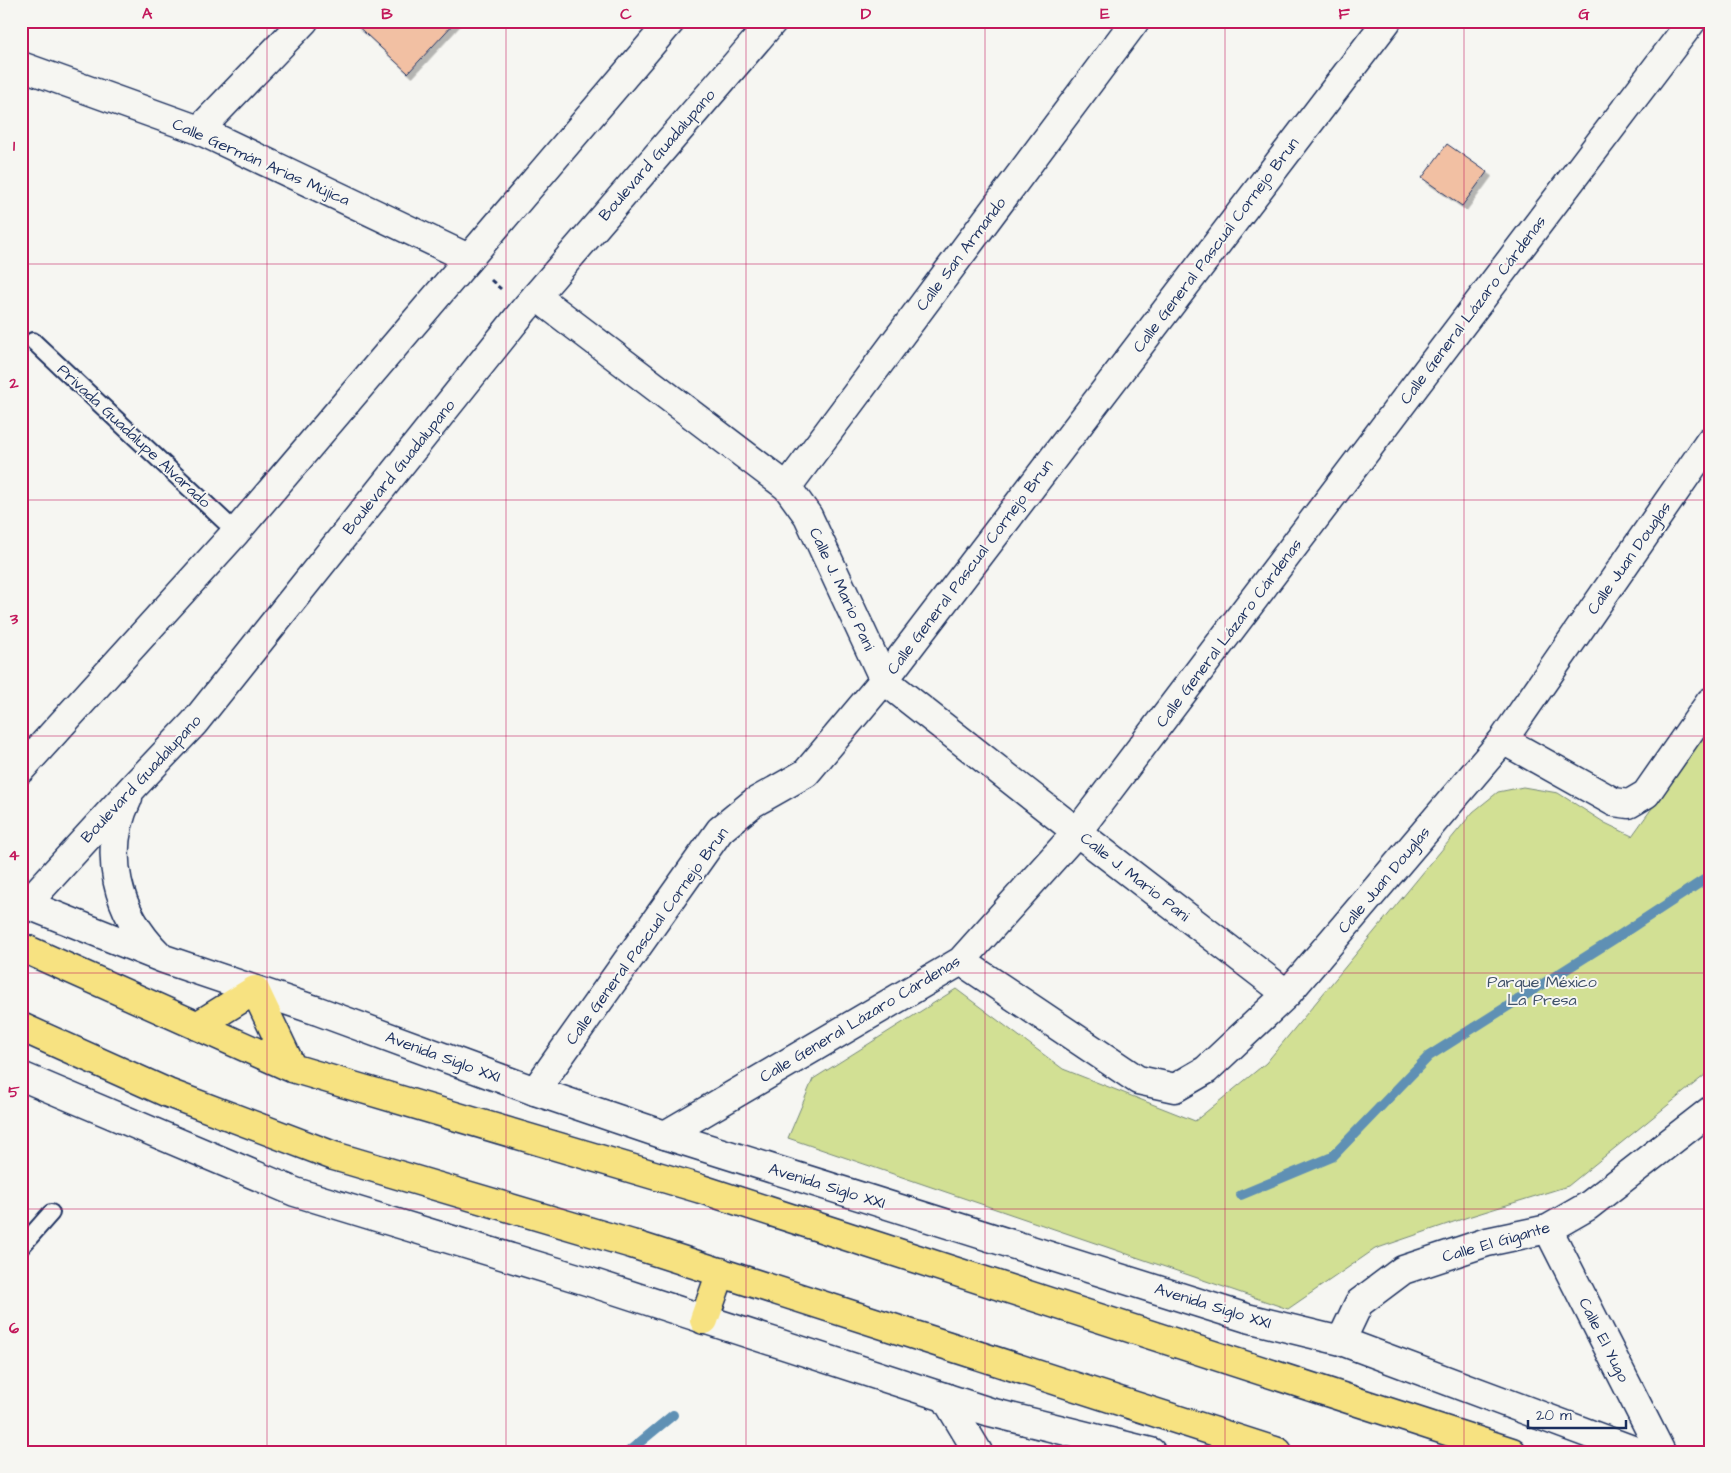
<svg xmlns="http://www.w3.org/2000/svg" width="1731" height="1473" font-family="'Architects Daughter',sans-serif">
<style>
.green{fill:#d2e094;stroke:#768879}
.lines{fill:none;stroke-linecap:round;stroke-linejoin:round}
.stream{stroke:#5f90b4;stroke-width:10}
.building{fill:#f2c0a3;stroke:#1b2f5e;filter:url(#shadow)}
.lane-casing{stroke:#1b2f5e;stroke-width:20}
.street-casing{stroke:#1b2f5e;stroke-width:31}
.secondary-casing{stroke:#1b2f5e;stroke-width:31}
.highway-casing{stroke:#1b2f5e;stroke-width:31}
.path{stroke:#1b2f5e;stroke-width:3;stroke-dasharray:5 4;stroke-linecap:butt}
.lane{stroke:#f6f6f2;stroke-width:16}
.street{stroke:#f6f6f2;stroke-width:28}
.secondary{stroke:#f6f6f2;stroke-width:28}
.highway{stroke:#f7e281;stroke-width:28}
.grid{fill:none;stroke:#c2185b;stroke-width:1;stroke-opacity:0.55}
.labels{text-anchor:middle;dominant-baseline:central;stroke-width:4;stroke-linejoin:round;paint-order:stroke}
.street-label{font-size:16px;fill:#1b2f5e;stroke:#f6f6f2}
.park-label{font-size:16px;fill:#405269;stroke:#f6f6f2}
.neatline{fill:none;stroke:#c2185b;stroke-width:2}
.grid-label{font-size:16px;text-anchor:middle;font-weight:bold;fill:#c2185b}
</style>
<defs>
<filter id="shadow"><feDropShadow dx="4.5" dy="4.5" stdDeviation="0" flood-color="#0004"/></filter>
</defs>
<rect width="100%" height="100%" fill="#f6f6f2"/>
<filter id="ink" filterUnits="userSpaceOnUse"><feTurbulence type="fractalNoise" baseFrequency=".02" numOctaves="2"/><feDisplacementMap in="SourceGraphic" scale="10" xChannelSelector="R" yChannelSelector="G"/><feConvolveMatrix kernelMatrix="1 2 1 2 8 2 1 2 1" color-interpolation-filters="sRGB"/></filter>
<g filter="url(#ink)">
<path class="green" d="M1710 727V1071L1568 1186 1468 1217 1375 1249 1288 1309 788 1138 813 1079 956 989 1063 1069 1195 1121 1266 1063 1473 812 1498 792 1523 787 1558 793 1605 823 1632 836Z"/>
<g class="lines">
<path class="stream" d="M1241 1195 1332 1157 1429 1056 1614 939 1710 876
M628 1452 673 1415"/>
</g>
<path class="building" d="M352 21H456L408 73Z
M1447 144 1487 172 1462 206 1422 178Z"/>
<g class="lines">
<defs>
<path id="lane" d="M33 341 236 532
M21 1247 51 1213"/>
<path id="street" d="M21 66 199 130 468 258
M199 130 304 21
M536 296 787 487 808 516 884 680 1077 832 1287 994
M787 487 1135 21
M1503 740 1614 802 1629 804 1646 794 1710 702
M961 961 1138 1080 1175 1088 1206 1070 1287 994 1503 740 1710 441
M535 1091 720 830 753 803 806 773 884 680 1387 21
M665 1135 961 961 1077 832 1692 21
M1548 1229 1661 1452
M945 1397 978 1452"/>
<path id="secondary" d="M21 769 236 532 671 21
M128 798C101 852 117 914 159 955
M21 902 164 959 318 1011 535 1091 665 1135 1247 1318 1341 1341 1638 1452
M21 910 135 785 194 723 524 310 773 21
M21 1076 295 1192 587 1281 990 1412 1151 1452
M1341 1341 1359 1303 1403 1270 1487 1242 1548 1229 1588 1206 1710 1111"/>
<path id="highway" d="M21 947 292 1068 701 1189 1512 1452
M197 1026 255 990 292 1068
M21 1027 168 1093 334 1156 632 1244 1278 1452
M704 1320 721 1272"/>
</defs>
<use href="#lane" class="lane-casing"/>
<use href="#street" class="street-casing"/>
<use href="#secondary" class="secondary-casing"/>
<use href="#highway" class="highway-casing"/>
<path class="path" d="M491 280 501 289"/>
<use href="#lane" class="lane"/>
<use href="#street" class="street"/>
<use href="#secondary" class="secondary"/>
<use href="#highway" class="highway"/>
</g>
</g>
<path class="grid" d="M267 21V1452M506 21V1452M746 21V1452M985 21V1452M1225 21V1452M1464 21V1452M21 264H1710M21 500H1710M21 736H1710M21 973H1710M21 1209H1710"/>
<g class="labels">
<g class="street-label">
<text transform="translate(657 155) rotate(-49)">Boulevard Guadalupano</text>
<text transform="translate(261 162) rotate(24)">Calle Germán Arias Mújica</text>
<text transform="translate(1216 245) rotate(-53)">Calle General Pascual Cornejo Brun</text>
<text transform="translate(961 254) rotate(-53)">Calle San Armando</text>
<text transform="translate(1473 310) rotate(-53)">Calle General Lázaro Cárdenas</text>
<text transform="translate(134 436) rotate(43)">Privada Guadalupe Alvarado</text>
<text transform="translate(399 467) rotate(-51)">Boulevard Guadalupano</text>
<text transform="translate(1629 558) rotate(-55)">Calle Juan Douglas</text>
<text transform="translate(970 567) rotate(-53)">Calle General Pascual Cornejo Brun</text>
<text transform="translate(842 589) rotate(65)">Calle J. Mario Pani</text>
<text transform="translate(1229 633) rotate(-53)">Calle General Lázaro Cárdenas</text>
<text transform="translate(141 779) rotate(-47)">Boulevard Guadalupano</text>
<text transform="translate(1135 877) rotate(38)">Calle J. Mario Pani</text>
<text transform="translate(1384 880) rotate(-50)">Calle Juan Douglas</text>
<text transform="translate(647 936) rotate(-54)">Calle General Pascual Cornejo Brun</text>
<text transform="translate(860 1019) rotate(-31)">Calle General Lázaro Cárdenas</text>
<text transform="translate(443 1057) rotate(20)">Avenida Siglo XXI</text>
<text transform="translate(827 1186) rotate(17)">Avenida Siglo XXI</text>
<text transform="translate(1496 1242) rotate(-16)">Calle El Gigante</text>
<text transform="translate(1213 1306) rotate(17)">Avenida Siglo XXI</text>
<text transform="translate(1604 1340) rotate(63)">Calle El Yugo</text>
</g>
<g class="park-label">
<text x="1542" y="982">Parque México<tspan x="1542" dy="18">La Presa</tspan></text>
</g>
</g>
<rect width="1731" height="1473" fill="none" stroke="#f6f6f2" stroke-width="55"/>
<path d="M1528 1420v8h98v-8" fill="none" stroke="#1b2f5e" stroke-width="2.5"/>
<text x="1536" y="1420" font-size="15" fill="#1b2f5e" stroke="#f6f6f2" stroke-width="4" paint-order="stroke">20 m</text>
<rect x="28" y="28" width="1676" height="1418" class="neatline"/>
<g class="grid-label">
<text x="147" y="19">A</text>
<text x="387" y="19">B</text>
<text x="626" y="19">C</text>
<text x="866" y="19">D</text>
<text x="1105" y="19">E</text>
<text x="1344" y="19">F</text>
<text x="1584" y="19">G</text>
<text x="14" y="151">1</text>
<text x="14" y="388">2</text>
<text x="14" y="624">3</text>
<text x="14" y="860">4</text>
<text x="14" y="1097">5</text>
<text x="14" y="1333">6</text>
</g>
</svg>
